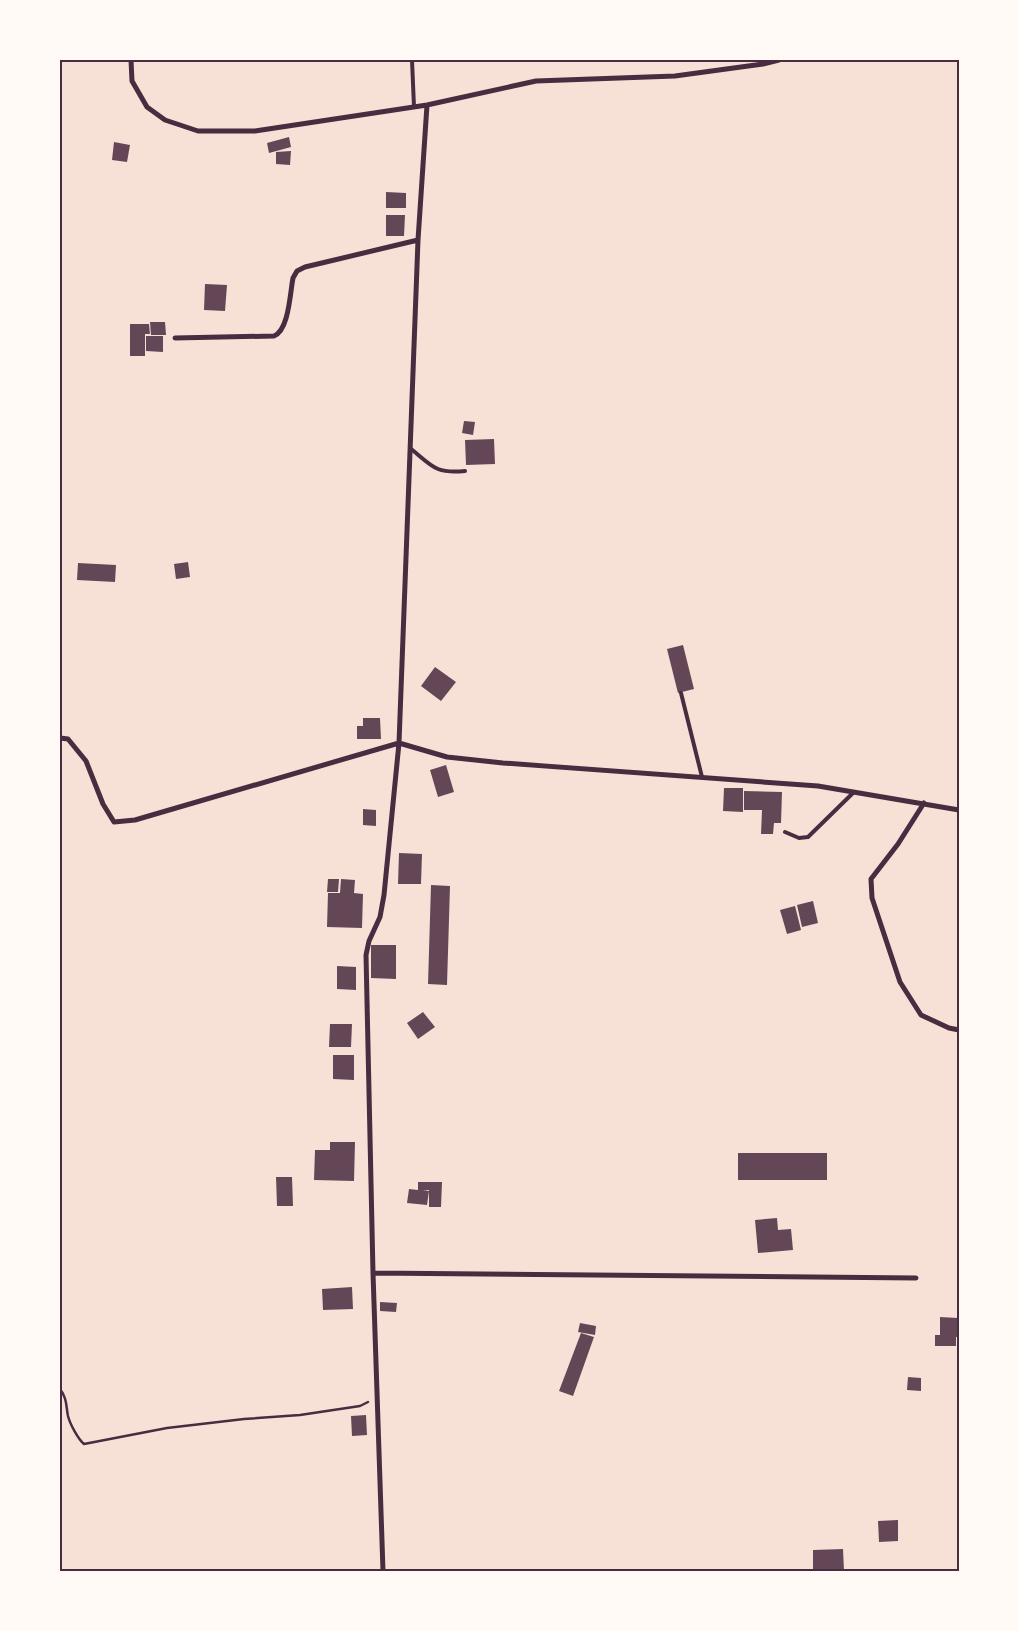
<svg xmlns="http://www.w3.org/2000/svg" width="1019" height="1631" font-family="Bitter,serif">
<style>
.building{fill:#644757}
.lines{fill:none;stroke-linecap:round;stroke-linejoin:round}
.path{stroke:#4a2c40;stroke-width:2.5}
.service{stroke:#4a2c40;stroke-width:4}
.minor{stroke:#4a2c40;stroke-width:5}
.neatline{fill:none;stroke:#4a2c40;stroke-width:2}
</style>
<rect width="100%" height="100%" fill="#f7e1d7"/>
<path class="building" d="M289 137 291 147 269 153 267 143Z
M114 142 130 145 127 162 112 160Z
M291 151 290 165 276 164V152Z
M386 192 406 193V208H386Z
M386 215H405L404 236H386Z
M205 284 227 285 225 311 204 310Z
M150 322H165L166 335H151Z
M130 324H149L150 334H145V356H130Z
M146 336H163V352L146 351Z
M464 421 475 422 473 435 462 433Z
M494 439 495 464 466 465 465 440Z
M188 562 190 577 176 579 174 564Z
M78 563 116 565 115 582 77 580Z
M683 645 694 689 678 693 667 649Z
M435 667 456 682 441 701 421 686Z
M363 718H380L381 739H357V726H363Z
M446 765 454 792 438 797 430 770Z
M724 788H743V812L723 811Z
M744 791 782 792 781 823H774L773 834H761L762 810H744Z
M363 809 376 810V826L363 825Z
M399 853 422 854 421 884H398Z
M328 879H339L338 892H327Z
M341 879 355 880 354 893 363 894 362 928 327 927 328 893H340Z
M431 885 450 886 447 985 428 984Z
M813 901 818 923 802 927 797 905Z
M795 906 801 930 787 934 780 910Z
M371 945H396V979L371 978Z
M337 966 356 967V990L337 989Z
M423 1012 435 1027 418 1039 407 1023Z
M330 1024H352L351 1047H329Z
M333 1055H354V1080L333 1079Z
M330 1142H355L354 1181 314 1180 315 1150H330Z
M738 1153H827V1180H738Z
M276 1177H292L293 1206H277Z
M418 1182H442L441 1207H429V1186V1190H423L429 1191 427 1205 407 1203 409 1189 418 1190Z
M777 1218 778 1230 791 1229 793 1250 758 1253 755 1220Z
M352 1287 353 1309 323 1310 322 1289Z
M380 1302 397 1303 396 1312 380 1311Z
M940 1317 958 1318V1337H956V1346H935V1335H940Z
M580 1323 596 1326 595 1335 578 1332Z
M581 1333 594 1337 573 1396 559 1391Z
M908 1377 921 1378V1391L907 1390Z
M366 1415 367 1435 352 1436 351 1416Z
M898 1520V1541L879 1542 878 1521Z
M843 1549 844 1571H813V1550Z"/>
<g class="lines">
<path class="path" d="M60 1389C67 1398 66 1406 68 1416 70 1424 78 1439 84 1444L167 1428 244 1419 300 1415 360 1406 368 1402"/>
<path class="service" d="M412 60 414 107
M410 448C432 466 435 474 465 471
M681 693 702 777
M785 832 799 838 808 837 854 792"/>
<path class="minor" d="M131 60 132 81 147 107 165 120 198 131H255L427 105 536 81 675 76 763 64 779 60
M175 338 274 336C289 330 290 293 293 278L297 271 305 267 418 240
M60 738 68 739 86 761 103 804 114 822 135 820 399 743 447 757 503 763 818 786 959 810
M924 803 898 844 871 879 872 898 900 982 921 1015 949 1028 959 1030
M373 1273 916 1278
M383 1571 373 1273 366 955 369 941 380 917 384 895 399 743 418 240 427 105"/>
</g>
<rect width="1019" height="1631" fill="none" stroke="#fffaf5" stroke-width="122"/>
<rect x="61" y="61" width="897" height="1509" class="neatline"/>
</svg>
